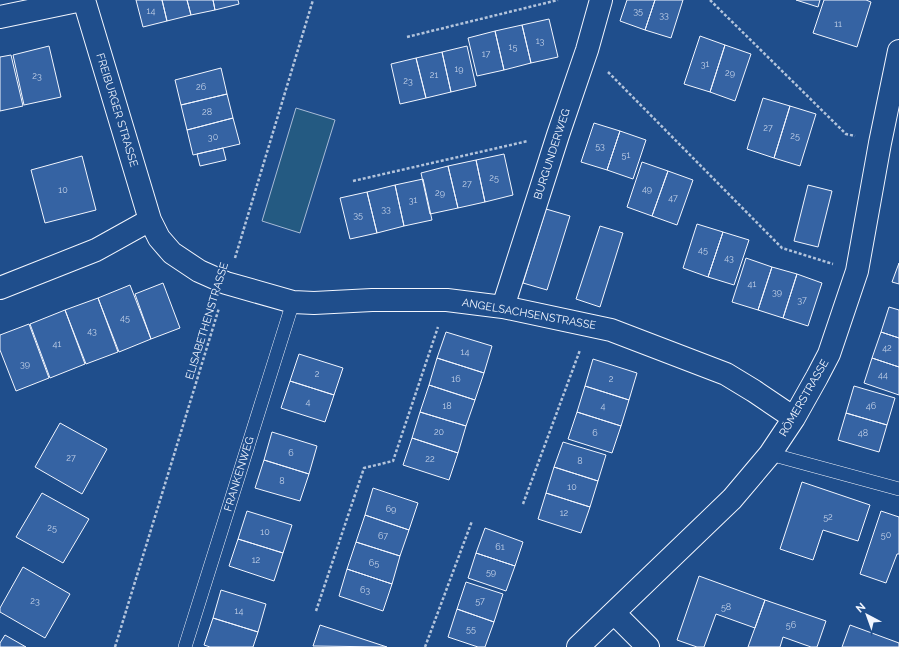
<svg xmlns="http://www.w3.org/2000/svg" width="899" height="647" font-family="Raleway,sans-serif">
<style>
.green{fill:#245a82;stroke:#a8bbd7}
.building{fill:#3563a3;stroke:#f2f6ff}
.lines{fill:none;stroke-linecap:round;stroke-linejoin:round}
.lane-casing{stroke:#f2f6ff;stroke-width:14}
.street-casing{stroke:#f2f6ff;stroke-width:24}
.path{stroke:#b3c4dc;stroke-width:2.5;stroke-dasharray:3 2;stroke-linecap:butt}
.lane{stroke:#1f4e8c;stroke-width:13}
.street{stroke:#1f4e8c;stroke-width:22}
.labels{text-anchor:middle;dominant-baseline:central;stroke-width:3;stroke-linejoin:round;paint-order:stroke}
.number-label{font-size:9px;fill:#c3d1e8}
.street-label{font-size:11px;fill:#f2f6ff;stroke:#1f4e8c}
</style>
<rect width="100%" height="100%" fill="#1f4e8c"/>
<path class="green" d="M296 108 335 120 300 233 262 221Z"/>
<path class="building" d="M136 0H162L167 21 143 27Z
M162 0H187L191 15 167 21Z
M187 0H213L215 10 191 15Z
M213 0H238L239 4 215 10Z
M627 0H655L645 30 620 21Z
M655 0H683L671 38 645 30Z
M796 0H820L818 7Z
M824 0H866L871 2 857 47 813 33Z
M549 19 558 57 531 63 522 25Z
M522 25 531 63 504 70 495 31Z
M495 31 504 70 477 76 468 38Z
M700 36 725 45 710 92 684 84Z
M725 45 751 54 735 101 710 92Z
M49 46 61 97 24 105 13 55Z
M467 46 476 86 451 92 442 52Z
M442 52 451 92 426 98 416 58Z
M11 55 23 106 0 111V57Z
M416 58 426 98 400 104 391 64Z
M221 68 227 94 181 105 175 80Z
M227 94 233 118 187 130 181 105Z
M763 98 790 106 774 158 747 149Z
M790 106 816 114 800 166 774 158Z
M233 118 240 144 193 155 187 130Z
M594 123 620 131 607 170 581 162Z
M620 131 646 140 633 179 607 170Z
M223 148 226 160 200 166 197 154Z
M504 154 513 195 485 202 476 160Z
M82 156 96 210 45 223 31 170Z
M476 160 485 202 458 208 448 166Z
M642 162 668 171 652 216 627 207Z
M448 166 458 208 430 214 421 173Z
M668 171 693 180 677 225 652 216Z
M423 179 432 220 404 226 395 185Z
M395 185 404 226 377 233 367 192Z
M808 185 832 191 818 247 794 241Z
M367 192 377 233 350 239 340 198Z
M546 209 570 216 547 290 523 283Z
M697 224 723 232 708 277 683 268Z
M600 226 623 233 600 307 576 299Z
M723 232 749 240 734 285 708 277Z
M746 258 772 267 758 310 732 302Z
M899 263V284L892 282Z
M772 267 797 274 783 318 758 310Z
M797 274 822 283 808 326 783 318Z
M163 283 180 328 151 339 135 294Z
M130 285 151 339 119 352 98 298Z
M98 298 118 352 86 364 65 310Z
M889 307 899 310V338L881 332Z
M65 310 85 364 50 378 30 324Z
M29 324 49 378 16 391 0 350V335Z
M446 332 492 346 484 373 437 358Z
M881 332 899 338V367L872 358Z
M299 354 343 368 334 395 290 381Z
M437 358 484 373 475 400 429 385Z
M872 358 899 367V395L864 383Z
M593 359 637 373 629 400 585 386Z
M290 381 334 395 325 422 281 408Z
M429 385 475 400 466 426 420 412Z
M585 386 629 400 621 426 577 412Z
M854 386 895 398 887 425 846 413Z
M420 412 466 426 458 453 412 438Z
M577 412 621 426 612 453 568 439Z
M846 413 887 425 879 452 838 440Z
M60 423 107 449 82 494 35 467Z
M272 432 317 446 309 474 264 460Z
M412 438 458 453 449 480 403 465Z
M563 442 606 455 598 481 554 467Z
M264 460 309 474 300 501 255 488Z
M554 467 598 481 590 507 546 493Z
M802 482 870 505 858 541 823 530 813 560 780 549Z
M373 488 418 503 409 530 365 515Z
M42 493 89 519 63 563 16 537Z
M546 493 590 507 581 533 538 519Z
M247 511 292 525 283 553 238 539Z
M881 511 899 517V554H897L886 583 860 574Z
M365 515 409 530 400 556 356 542Z
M485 528 523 542 515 566 476 553Z
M238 539 283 553 274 581 229 566Z
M356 542 400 556 392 584 347 569Z
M476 553 515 566 506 591 468 578Z
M23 567 70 594 45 638 0 612V608Z
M347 569 392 584 383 611 339 596Z
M699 576 765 600 755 628 716 614 704 647H697L677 640Z
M466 582 503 594 494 622 457 609Z
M221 590 266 604 258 632 213 618Z
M765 600 826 621 817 647H811L783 637 780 647H748Z
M457 609 494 622 485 647H478L448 637Z
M213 618 258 632 253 647H210L204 645Z
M320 625 387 647 313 646Z
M850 625 899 643V647H842Z
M5 635 26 647H0V643Z"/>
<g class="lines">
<defs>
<path id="lane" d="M770 454 899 489
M185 647 293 302"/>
<path id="street" d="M84 0 150 220 159 238 172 253 199 271 226 283 293 302 314 303 372 300H447L503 307 611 330 726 374 754 391 794 418
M0 17 82 0
M0 288 96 250 150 220
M503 307 558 135 587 50 601 0
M614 613 648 647
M578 647 732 499 770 454 794 418 817 377 829 354 857 271 880 143 899 51"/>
</defs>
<use href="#lane" class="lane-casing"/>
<use href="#street" class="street-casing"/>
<path class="path" d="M710 0 846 134 855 136
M407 37 558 0
M608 72 782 248 833 264
M353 181 528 141
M235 258 313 0
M523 504 580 350
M316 611 364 468 393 461 438 327
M115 647 219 308
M425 647 472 521"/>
<use href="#lane" class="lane"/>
<use href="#street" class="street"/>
</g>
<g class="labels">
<g class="number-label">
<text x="151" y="11">14</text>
<text x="638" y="11">35</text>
<text x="664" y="15">33</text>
<text x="838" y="24">11</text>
<text x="540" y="41">13</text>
<text x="513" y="47">15</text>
<text x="486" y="54">17</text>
<text x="705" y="64">31</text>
<text x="459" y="69">19</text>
<text x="730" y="73">29</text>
<text x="434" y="75">21</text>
<text x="37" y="76">23</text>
<text x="408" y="81">23</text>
<text x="201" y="87">26</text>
<text x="207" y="112">28</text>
<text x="768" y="128">27</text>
<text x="795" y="136">25</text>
<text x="213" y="137">30</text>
<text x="600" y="146">53</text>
<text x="626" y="155">51</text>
<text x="494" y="178">25</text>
<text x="467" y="184">27</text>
<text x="647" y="189">49</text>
<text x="63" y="190">10</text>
<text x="440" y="193">29</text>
<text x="673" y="198">47</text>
<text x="413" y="200">31</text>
<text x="386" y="209">33</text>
<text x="358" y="215">35</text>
<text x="703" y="250">45</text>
<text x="729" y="258">43</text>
<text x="752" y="284">41</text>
<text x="777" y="292">39</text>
<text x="802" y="300">37</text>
<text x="125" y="318">45</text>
<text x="92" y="331">43</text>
<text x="57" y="344">41</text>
<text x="887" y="348">42</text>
<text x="465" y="352">14</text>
<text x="25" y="364">39</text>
<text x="317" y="374">2</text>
<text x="883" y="375">44</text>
<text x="456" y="379">16</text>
<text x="611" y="379">2</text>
<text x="308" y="402">4</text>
<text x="447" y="406">18</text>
<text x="603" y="406">4</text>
<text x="871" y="406">46</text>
<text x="439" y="432">20</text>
<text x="595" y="433">6</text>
<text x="863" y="433">48</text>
<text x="291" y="453">6</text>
<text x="71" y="458">27</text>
<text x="430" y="459">22</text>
<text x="580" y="461">8</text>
<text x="282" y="481">8</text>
<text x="572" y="487">10</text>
<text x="391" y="509">69</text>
<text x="564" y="513">12</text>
<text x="828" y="517">52</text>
<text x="52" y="528">25</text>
<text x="265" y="532">10</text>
<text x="886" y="535">50</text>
<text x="383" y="536">67</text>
<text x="500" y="547">61</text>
<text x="256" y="560">12</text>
<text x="374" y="563">65</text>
<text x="491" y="572">59</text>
<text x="365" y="590">63</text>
<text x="35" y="601">23</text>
<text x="480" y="601">57</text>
<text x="726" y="607">58</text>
<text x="239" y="611">14</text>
<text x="791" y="625">56</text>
<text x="471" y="629">55</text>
</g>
<g class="street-label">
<text transform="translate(117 110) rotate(73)">FREIBURGER STRASSE</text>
<text transform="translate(552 154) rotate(-72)">BURGUNDERWEG</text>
<text transform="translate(529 314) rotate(10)">ANGELSACHSENSTRASSE</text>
<text transform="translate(207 321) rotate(-73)">ELISABETHENSTRASSE</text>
<text transform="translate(804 398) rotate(-60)">RÖMERSTRASSE</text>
<text transform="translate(239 474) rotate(-73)">FRANKENWEG</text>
</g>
</g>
<g transform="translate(867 615) rotate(319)" stroke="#1f4e8c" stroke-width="3" paint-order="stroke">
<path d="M0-3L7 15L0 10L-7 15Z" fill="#f2f6ff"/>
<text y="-6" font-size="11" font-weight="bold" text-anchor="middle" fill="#f2f6ff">N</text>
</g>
</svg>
